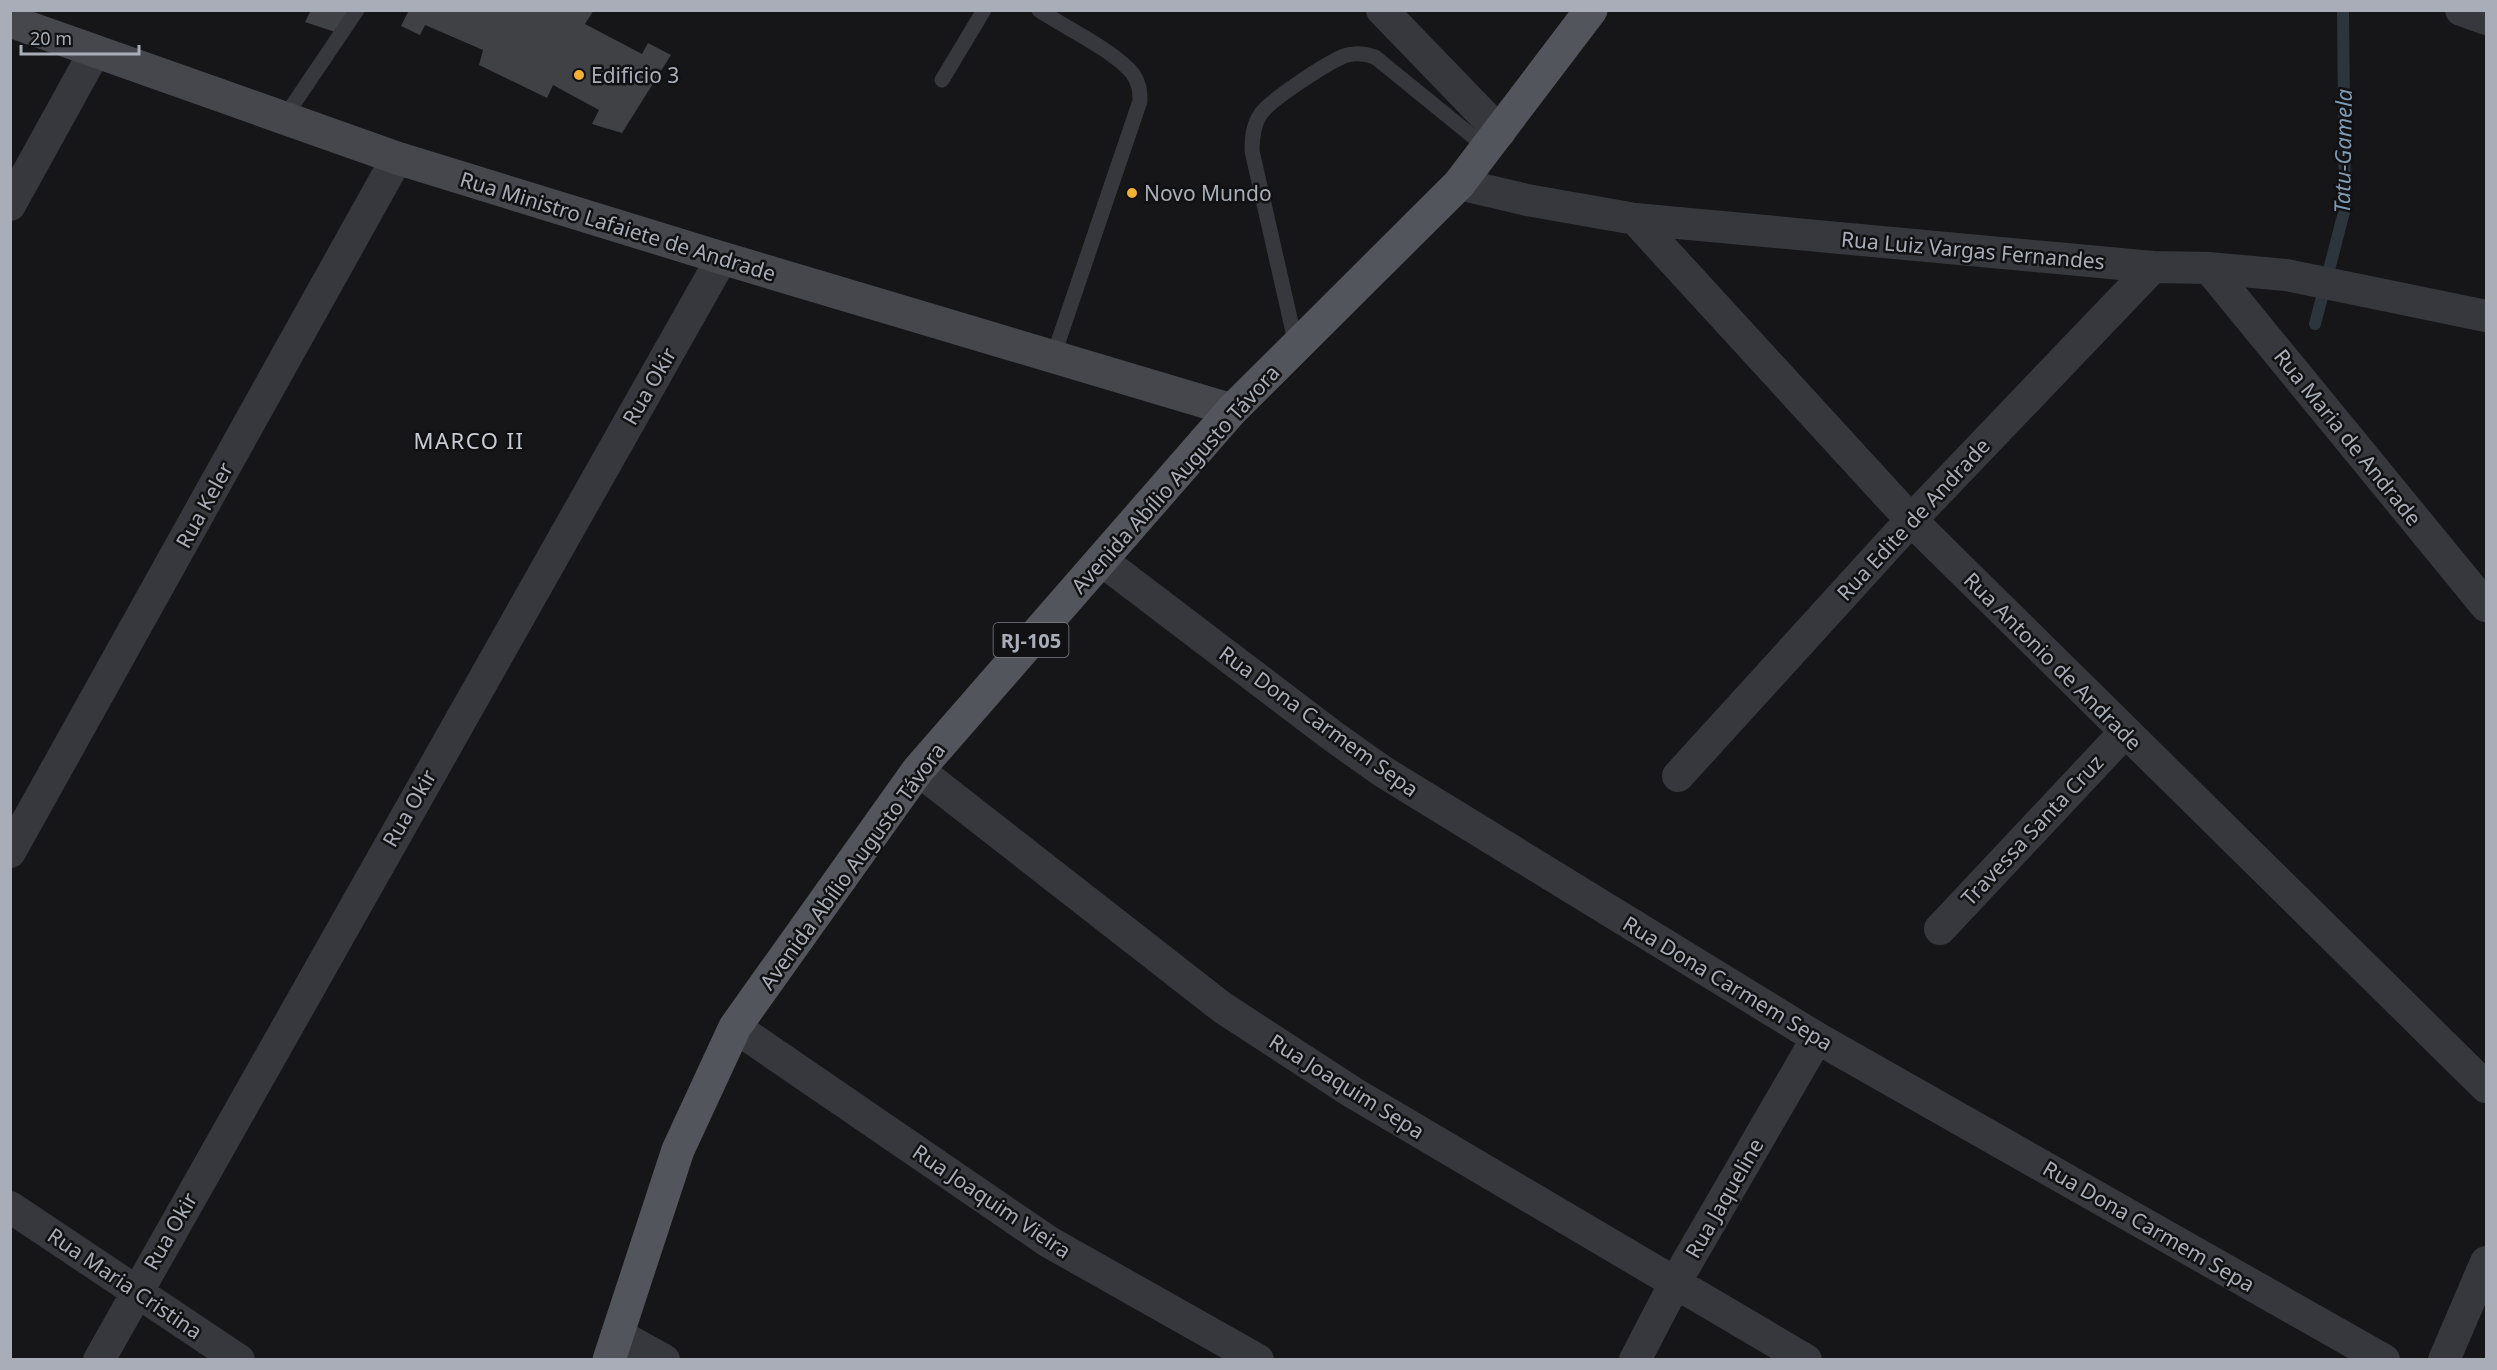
<svg xmlns="http://www.w3.org/2000/svg" width="2497" height="1370" font-family="'Noto Sans',sans-serif">
<style>
.lines{fill:none;stroke-linecap:round;stroke-linejoin:round}
.stream{stroke:#2c353c;stroke-width:12}
.building{fill:#404145}
.lane{stroke:#37383d;stroke-width:15}
.street{stroke:#37383d;stroke-width:32}
.secondary{stroke:#45474d;stroke-width:33}
.primary{stroke:#53555c;stroke-width:33}
.poi-dot{fill:#f2b134;stroke:#111113;stroke-width:2}
.labels{text-anchor:middle;dominant-baseline:central;stroke-width:5;stroke-linejoin:round;paint-order:stroke}
.shield{fill:#111113;stroke:#7b7e86;stroke-width:1.5}
.shield-label{font-size:20px;font-weight:bold;fill:#a8adb8}
.poi-label{font-size:21px;fill:#a8adb8;stroke:#111113;text-anchor:start}
.street-label{font-size:21px;fill:#a8adb8;stroke:#111113}
.water-label{font-size:22px;font-style:italic;fill:#7f9bb3;stroke:#111113}
.neighbourhood-label{font-size:22px;letter-spacing:1.5px;fill:#c9ccd4;stroke:#111113}
</style>
<rect width="100%" height="100%" fill="#161618"/>
<g class="lines">
<path class="stream" d="M2315 324 2345 208 2343 10"/>
</g>
<path class="building" d="M311 10H348L335 32 305 22Z
M409 10H594L585 24 642 54 648 43 671 55 622 133 592 124 599 110 553 85 547 98 479 65 483 50 425 25 420 35 401 26Z"/>
<g class="lines">
<path class="lane" d="M1039 10C1064 27 1115 51 1133 74 1139 83 1140 90 1140 101L1053 357
M942 80 984 10
M284 118 357 10
M1296 345 1252 151C1252 138 1253 126 1260 115 1268 101 1327 63 1344 56 1355 52 1364 53 1375 57L1487 148"/>
<path class="street" d="M1382 10 1500 132
M2461 10 2486 19
M1459 184 1527 200 1635 219 2153 267 2209 268 2286 275 2486 316
M10 205 95 51
M1635 219 1911 520 2486 1087
M2209 268 2486 606
M1101 560 1330 734 1382 771 1817 1038 2384 1360
M918 770 1223 1008 1352 1092 1806 1360
M1678 776 1911 520 2153 267
M10 852 397 158
M1940 929 2125 732
M735 1027 1049 1242 1258 1360
M10 1207 239 1360
M617 1334 664 1360
M99 1360 722 258
M1635 1360 1675 1283 1817 1038
M2444 1360 2486 1262"/>
<path class="secondary" d="M10 21 397 158 722 258 1232 410"/>
<path class="primary" d="M609 1360 678 1150 735 1027 918 770 1232 410 1459 184 1591 10"/>
</g>
<g class="poi-dot">
<circle cx="579" cy="75" r="6"/>
<circle cx="1132" cy="193" r="6"/>
</g>
<g class="labels">
<rect class="shield" x="993.5" y="623" width="75" height="34" rx="4.5"/>
<g class="shield-label">
<text x="1031" y="640">RJ-105</text>
</g>
<g class="poi-label">
<text x="591" y="75">Edificio 3</text>
<text x="1144" y="193">Novo Mundo</text>
</g>
<g class="street-label">
<text transform="translate(618 226) rotate(17)">Rua Ministro Lafaiete de Andrade</text>
<text transform="translate(1973 250) rotate(5)">Rua Luiz Vargas Fernandes</text>
<text transform="translate(649 386) rotate(-60)">Rua Okir</text>
<text transform="translate(2348 437) rotate(51)">Rua Maria de Andrade</text>
<text transform="translate(1175 479) rotate(-48)">Avenida Abílio Augusto Távora</text>
<text transform="translate(204 505) rotate(-61)">Rua Keler</text>
<text transform="translate(1913 519) rotate(-47)">Rua Edite de Andrade</text>
<text transform="translate(2053 661) rotate(45)">Rua Antonio de Andrade</text>
<text transform="translate(1319 721) rotate(36)">Rua Dona Carmem Sepa</text>
<text transform="translate(409 808) rotate(-60)">Rua Okir</text>
<text transform="translate(2032 830) rotate(-47)">Travessa Santa Cruz</text>
<text transform="translate(852 866) rotate(-54)">Avenida Abílio Augusto Távora</text>
<text transform="translate(1728 983) rotate(31)">Rua Dona Carmem Sepa</text>
<text transform="translate(1347 1086) rotate(32)">Rua Joaquim Sepa</text>
<text transform="translate(1724 1198) rotate(-60)">Rua Jaqueline</text>
<text transform="translate(992 1201) rotate(34)">Rua Joaquim Vieira</text>
<text transform="translate(2149 1226) rotate(30)">Rua Dona Carmem Sepa</text>
<text transform="translate(170 1231) rotate(-60)">Rua Okir</text>
<text transform="translate(125 1283) rotate(34)">Rua Maria Cristina</text>
</g>
<g class="water-label">
<text transform="translate(2342 151) rotate(-89)">Tatu-Gamela</text>
</g>
<g class="neighbourhood-label">
<text x="469" y="440">MARCO II</text>
</g>
</g>
<rect width="2497" height="1370" fill="none" stroke="#a8adb8" stroke-width="24"/>
<path d="M21 45v9h118v-9" fill="none" stroke="#a8adb8" stroke-width="3"/>
<text x="30" y="45" font-size="18" fill="#a8adb8" stroke="#111113" stroke-width="4.5" paint-order="stroke">20 m</text>
</svg>
